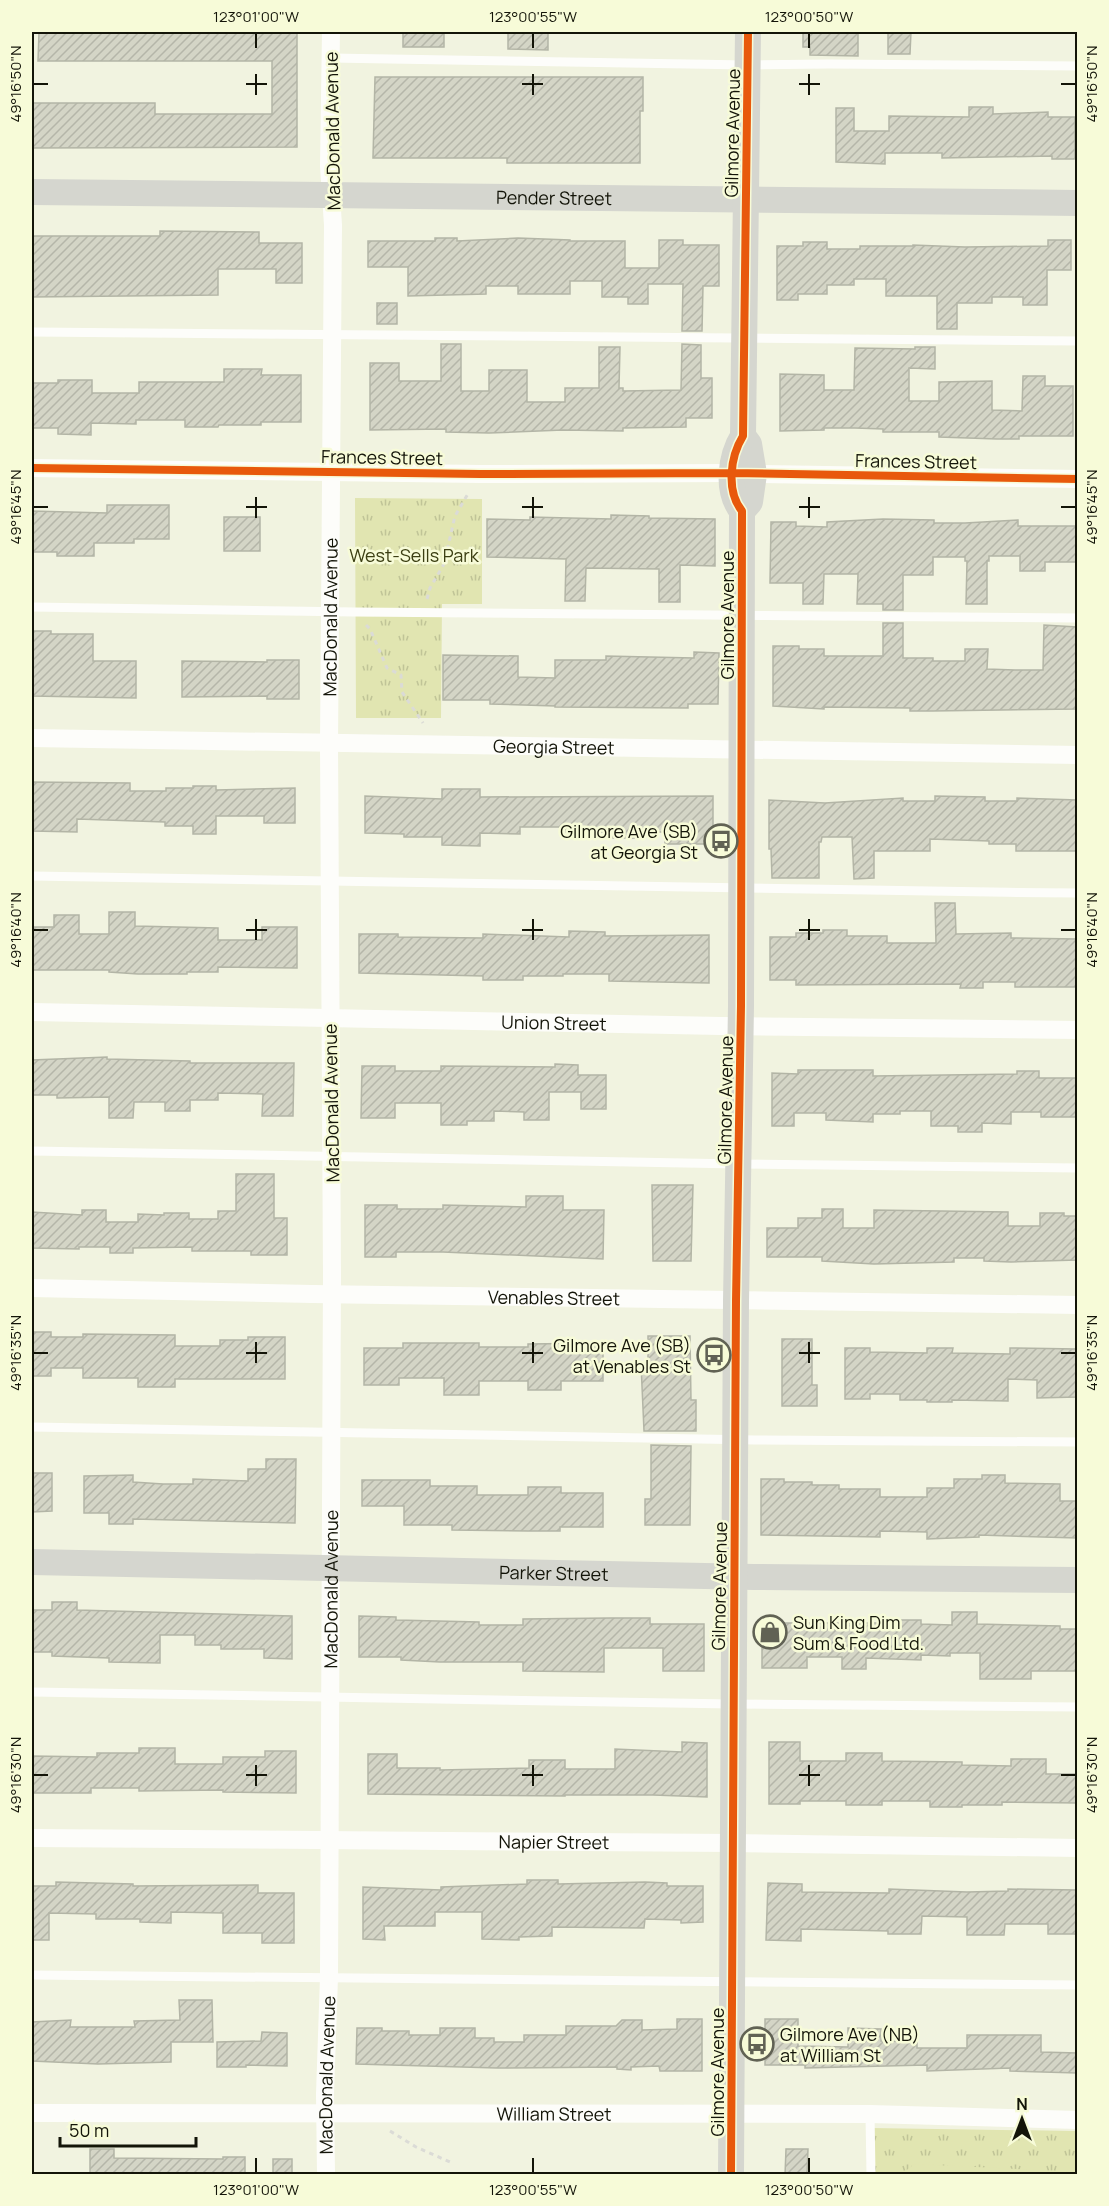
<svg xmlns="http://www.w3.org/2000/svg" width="1109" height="2206" font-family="Manrope,sans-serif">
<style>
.park{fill:url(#park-tufts)}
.garden{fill:#e1e5b1}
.building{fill:url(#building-hatch);stroke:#b3b5a6;stroke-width:1.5}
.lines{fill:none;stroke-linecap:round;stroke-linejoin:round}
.path{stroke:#dbdbd6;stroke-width:3;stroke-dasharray:4.5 4.5;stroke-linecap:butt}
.lane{stroke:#fdfdfa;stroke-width:9}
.street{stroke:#fdfdfa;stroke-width:18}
.secondary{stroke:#d5d6cf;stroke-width:26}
.cycleway-casing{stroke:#f7fbd8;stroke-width:11}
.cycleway{stroke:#e8590c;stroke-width:8}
.ticks{fill:none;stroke:#131408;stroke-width:2}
.labels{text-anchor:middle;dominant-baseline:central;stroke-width:5;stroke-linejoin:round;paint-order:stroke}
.street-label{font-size:18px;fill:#131408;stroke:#f7fbd8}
.park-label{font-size:18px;fill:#3c3f13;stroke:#f7fbd8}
.poi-label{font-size:18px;fill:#131408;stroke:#f7fbd8;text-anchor:end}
.neatline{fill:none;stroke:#131408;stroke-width:2}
.ticks-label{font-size:15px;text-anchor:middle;fill:#131408}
</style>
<defs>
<pattern id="park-tufts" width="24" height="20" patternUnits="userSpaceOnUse" patternTransform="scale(1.5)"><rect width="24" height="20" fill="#e1e5b1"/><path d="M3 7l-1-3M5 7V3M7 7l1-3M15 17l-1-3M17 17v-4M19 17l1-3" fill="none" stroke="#c0c497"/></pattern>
<pattern id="building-hatch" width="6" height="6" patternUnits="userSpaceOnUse" patternTransform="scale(1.5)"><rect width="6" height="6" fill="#d4d5c6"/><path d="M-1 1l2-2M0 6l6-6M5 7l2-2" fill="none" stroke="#b5b6a9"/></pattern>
</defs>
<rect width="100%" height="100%" fill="#f1f3e0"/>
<path class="park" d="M355 498 482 499V604H442L441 718H356Z
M871 2128 1077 2131V2174H871Z"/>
<path class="garden" d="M914 2164 1077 2172V2174H902Z"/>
<path class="building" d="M39 32H297V147L32 148V103H155V114H272V61H38Z
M403 32H444V47H403Z
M508 32H548V50L508 49Z
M803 32H858V56L810 55V47H803Z
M888 32H911L910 54H888Z
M375 77H643V111H640V163H507V158H373Z
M969 107H993V114L1048 112V117H1075V159H1052V156L942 158V153H885V164L836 162V108H854V131H889V116L969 117Z
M160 231 259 232V243H302V283H276V269H218V295L32 297V236H160Z
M435 238H457V241L518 238 570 240V241H625V268H659V240H683V245H719V286H703L702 331H682L683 284H648V304H628V297H602V281H570V294H518V286H486V294L408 296V267H368V241H435Z
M1048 240H1071V270H1047V305H1023V297H992V303H957V329H937V296H886V279H854V285H827V294H798V300H777V246H803V242H827V249H860V246H913V245L965 247 1048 246Z
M377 303H397V324H377Z
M441 344H461V391H489V370H527V402H565V388H599V347H620L619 388H623V391L681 390 682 344 701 345V378H712V418H686V427L623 428V431L563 430 489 433 446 432V429L370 430V363H399V381H441Z
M915 347H935V369L909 368V401H939V382L992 381V410L1022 411 1023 376H1045V386H1073V436H1019V439H997L939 437V432H883V429L855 428H824V430L780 431V374L824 375V390H854L855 348 915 349Z
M224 369H262L261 375H301V422H261V425H219L218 427H185V420H136V424L91 423V435L58 434V428H32V383H58V380H92V393H139V382H224Z
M107 505H169V539H134V543H94V556H57V552H32V511L107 513Z
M611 515 649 516V518L715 519V566L680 565V602H659V569L586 568 585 601H565L566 559 487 557V519L530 520V517L611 519Z
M224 517H260V551H224Z
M883 519 934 520V523H965L1018 520V526H1077V562H1045V571H1020V556H989V561H987V604H966L967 561H965V557H933V575H903V610H883V604H857L858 574H824L823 604H803V583H770L771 522H796V526L827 527V522Z
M883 623H903V658H933V661H965V649H988L987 669 1015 670H1043L1044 625 1077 627V709L932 711H910V708L824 707V709L773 706V646H799V649H824V656H883Z
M32 631H51V634H93V661H136V698L32 696Z
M694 652 719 653 718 704H688V708L555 707V706L490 704V700H443V655L518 656V677L555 678V660H606V656L694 658Z
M267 660H299V699H267V696L182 697V661L267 662Z
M32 782 130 783V791H166V788H193V786H216V790L295 788V823H264V816H216V834H193V826H165V822L77 819V832L32 831Z
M442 789H480V797L713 796V844H665V832H634V838H608V832H566V827H520V834L480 833V846L442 845V837H404V834L365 833V796L442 799Z
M935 796 985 797V801H1017V798L1077 800V851H1016V844H989V841L930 839V851H874V878L854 879 852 837H822L821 842H819V878H772L771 849H769V800L825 803 903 798V801H935Z
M935 903H955L956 934 1011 933V938L1077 939V987H1015V982H983V988H960L961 984 796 985V980H770V937H796V933H823V930H847V936H887V943H936Z
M109 912H135V926L218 928V940H262V927H297V968L218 967V972H187V974H138L109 972V970H32V927H54V915H79V934H109Z
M569 931 605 932V936L709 935V983L609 981V974H563V976H523V980H483V976L359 973V934H398V937L483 938V934L569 937Z
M107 1057V1059L190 1061V1063H294L293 1116H262L263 1094 218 1093V1100H190V1111H165V1102H134L133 1118H109V1097L57 1098V1095H32V1060Z
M555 1064 578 1065V1075H606V1109H581V1092H549V1120H524V1112L494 1111V1121H467V1125H441V1103H395V1118H361L362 1066H395V1071H441V1066L555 1067Z
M798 1070H873V1076L1017 1074V1071H1039V1078H1077V1117H1041V1112H1011V1124L982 1123V1132H958V1126H931V1111H900V1114H873V1122L826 1120V1113H794V1126H772V1073L798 1074Z
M236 1174H274V1218H287V1255H251V1251H192V1247L133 1248V1253H110V1247H79V1249L32 1248V1212L82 1215V1210H106V1222H138V1214L164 1215V1213H189V1219H218V1211H236Z
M652 1185H693L691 1261H653Z
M526 1196H563V1210H604L603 1259 443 1252H396V1257H365V1205H397V1209H443V1205L526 1207Z
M822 1209H843V1228H874V1210L1008 1212V1226H1040V1213H1064V1216H1077V1260L1011 1262 984 1261V1258H954V1262L874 1264 822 1261V1257H767V1228H798V1218H822Z
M32 1332H51V1337H83V1334L175 1335V1346H220V1340H248V1337H285V1379H175V1387H138V1378H83V1368H51V1376H32Z
M648 1336H690L691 1400H696V1431H644L641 1364H648Z
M782 1339H812V1385H817V1406H782Z
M403 1343H479V1347H528V1344L603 1343V1381H561V1390H528V1381H479V1395H444V1378H399V1385H364V1348H403Z
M845 1348H870V1352L927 1353V1348H953L952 1353 1010 1354V1348L1077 1349V1397L1037 1398V1380L1008 1379V1401L952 1400V1402H927V1400H900V1394H870V1399H845Z
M651 1445 691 1446 690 1525H645V1499H651Z
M266 1459H296L295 1523 133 1519V1524H109V1513H84V1476L133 1475V1482L163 1484H193V1479L248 1481V1469H266Z
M32 1473H52V1511L32 1512Z
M982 1475H1005V1483L1060 1484V1501H1077V1538L979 1535V1537L927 1539V1532L880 1531V1537L761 1535V1479H784V1482H812V1485H839V1489H880V1497H927V1488H954V1479H982Z
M362 1480H430V1486H477V1495H528V1487H561V1493H603V1527H560V1531H528L452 1530V1525H404V1506H362Z
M52 1602H77V1610L292 1616V1659L264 1658V1649H221V1645H195V1635H160V1663L109 1662V1658L52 1656V1652H32V1610H52Z
M952 1612H977V1624L1060 1626V1629H1077V1671H1031V1679H980V1653H950V1656L921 1655V1660L866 1658V1669H842V1657H807V1668H762V1623H897V1620H921V1624L952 1625Z
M359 1616 396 1617V1620L479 1622V1625H523V1619L610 1618H650V1624H704V1671H663V1648H604V1672L523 1671V1662H440L401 1660V1657H359Z
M682 1742 707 1743V1797L653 1795H565V1796L368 1794V1754H397V1768H440V1770L529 1768V1760H565V1769H615V1749L682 1752Z
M769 1742H800V1761H846V1753H882V1761L962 1762V1765L1011 1766V1759H1046V1774H1077V1803L1002 1802V1805H962V1807H930V1801H882V1805H846V1801H800V1804H769Z
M139 1748H175V1764H223V1757H265V1751H296V1793L223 1792V1790L139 1791V1788H91V1793H32V1756L97 1757V1753H139Z
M527 1880H558V1884L645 1882 667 1883V1886H703V1922L681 1923V1920L645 1919 644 1928 552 1927V1936L519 1937V1940L482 1939V1912H435V1926H384L385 1940 363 1939V1887L441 1890V1887L527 1884Z
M56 1882 133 1884V1886L258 1885V1893H294V1943H262V1933H223V1913L171 1912V1923L140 1922V1919H96V1914L49 1913V1940H32V1886H56Z
M768 1883 802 1884V1892L889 1893V1889L967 1892 1008 1891V1889L1077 1890V1934H1048V1924H1005L1004 1935H967V1917L922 1916 921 1934H888V1931L801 1929V1941L766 1940Z
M179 2000H212L213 2042H171V2062L98 2064 32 2061V2022L71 2020 70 2027H135L134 2021 180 2020Z
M677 2019H702V2071H660L659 2066 631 2067V2070L617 2069V2067L497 2068 356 2064 357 2028H382V2031H409V2035H440V2028H475V2038H494V2042H524V2035H566V2026H616L622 2020H642V2030L677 2029Z
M765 2019H798V2046L848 2047V2028L881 2029V2041L917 2042V2048H967V2035H1041V2052L1077 2053V2073L1010 2071V2068L927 2071V2065L805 2068V2065H765Z
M262 2032 287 2033V2066L246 2065V2067H217V2042L261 2041Z
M90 2149H114V2158L223 2159V2157H245V2175H90Z
M786 2149H808L807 2175H785Z
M273 2159H292V2175H273Z"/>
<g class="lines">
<path class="path" d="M427 599 430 588 444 564 455 516 469 492
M366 625 370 629 387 668 401 675 402 692 423 723
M390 2131 416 2147 450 2162"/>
<path class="lane" d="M330 58 748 65 829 64 1078 66
M32 332 1078 341
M32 607 354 612 1078 618
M32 876C380 880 729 890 1078 893
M32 1151 739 1164 1078 1168
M32 1427 755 1440 1078 1442
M32 1692 732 1704 1078 1707
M32 1975 1078 1985
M870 2114 871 2174"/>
<g class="street">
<path d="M32 468 480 474 731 473"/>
<path d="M754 474 1078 479"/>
<path id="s1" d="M32 738 1078 755"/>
<path id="s2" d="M32 1012 721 1026 1078 1030"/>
<path id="s3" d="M32 1288 312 1294 1078 1305"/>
<path id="s4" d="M32 1838 732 1843 1078 1848"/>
<path id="s5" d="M32 2113 870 2114 1078 2120"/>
<path id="s6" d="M326 2174 325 2094 329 1977 332 1276 329 744 333 225 329 166 331 32"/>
</g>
<g class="secondary">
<path id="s7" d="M32 192 1078 203"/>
<path d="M742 511 750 502 754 474 749 444 743 436"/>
<path id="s8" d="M32 1562 754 1577 1078 1580"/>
<path d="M731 2174 736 1301 741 1006 742 511C726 491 730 457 743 436L748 32"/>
</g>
<defs>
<path id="cycleway" d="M32 468 480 474 731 473 1078 479
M731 2174 736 1301 741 1006 742 511C726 491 730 457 743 436L748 32"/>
</defs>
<use href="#cycleway" class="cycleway-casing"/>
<use href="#cycleway" class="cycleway"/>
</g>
<path class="ticks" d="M256 33V48M533 33V48M809 33V48M256 74V95M533 74V95M809 74V95M33 84H48M246 84H267M522 84H543M799 84H820M1061 84H1076M256 497V518M533 497V518M809 497V518M33 507H48M246 507H267M522 507H543M799 507H820M1061 507H1076M256 919V940M533 919V940M809 919V940M33 930H48M246 930H267M522 930H543M799 930H820M1061 930H1076M256 1342V1363M533 1342V1363M809 1342V1363M33 1353H48M246 1353H267M522 1353H543M799 1353H820M1061 1353H1076M256 1765V1786M533 1765V1786M809 1765V1786M33 1775H48M246 1775H267M522 1775H543M799 1775H820M1061 1775H1076M256 2158V2173M533 2158V2173M809 2158V2173"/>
<defs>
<symbol id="bus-ring" viewBox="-11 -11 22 22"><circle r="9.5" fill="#f7fbd8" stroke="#616254" stroke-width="1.5"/><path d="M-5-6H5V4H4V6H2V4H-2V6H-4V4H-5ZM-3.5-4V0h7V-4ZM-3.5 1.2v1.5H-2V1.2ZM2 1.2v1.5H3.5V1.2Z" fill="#616254"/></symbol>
<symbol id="shop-ring" viewBox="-11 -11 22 22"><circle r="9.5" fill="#f7fbd8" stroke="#616254" stroke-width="1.5"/><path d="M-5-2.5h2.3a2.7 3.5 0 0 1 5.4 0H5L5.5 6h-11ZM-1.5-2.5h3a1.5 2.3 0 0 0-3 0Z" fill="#616254"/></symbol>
</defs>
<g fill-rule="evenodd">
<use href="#bus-ring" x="702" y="822" width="38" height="38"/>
<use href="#bus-ring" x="695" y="1336" width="38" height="38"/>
<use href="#shop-ring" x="751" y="1613" width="38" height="38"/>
<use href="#bus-ring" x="738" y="2025" width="38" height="38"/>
</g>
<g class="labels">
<g class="street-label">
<text transform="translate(332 131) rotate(-91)">MacDonald Avenue</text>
<text transform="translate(732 133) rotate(-89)">Gilmore Avenue</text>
<text stroke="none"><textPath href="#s7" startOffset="522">Pender Street</textPath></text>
<text transform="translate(382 457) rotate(1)">Frances Street</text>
<text transform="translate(916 461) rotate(1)">Frances Street</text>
<text transform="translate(727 615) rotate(-90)">Gilmore Avenue</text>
<text stroke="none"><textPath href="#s6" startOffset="1557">MacDonald Avenue</textPath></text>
<text stroke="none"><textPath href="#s1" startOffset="522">Georgia Street</textPath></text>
<text stroke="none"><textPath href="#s2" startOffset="522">Union Street</textPath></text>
<text transform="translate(725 1100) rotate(-89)">Gilmore Avenue</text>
<text transform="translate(331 1103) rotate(-91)">MacDonald Avenue</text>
<text stroke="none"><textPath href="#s3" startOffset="522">Venables Street</textPath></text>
<text stroke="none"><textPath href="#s8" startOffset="522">Parker Street</textPath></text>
<text transform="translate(719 1586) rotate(-89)">Gilmore Avenue</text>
<text stroke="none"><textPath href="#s6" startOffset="585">MacDonald Avenue</textPath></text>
<text stroke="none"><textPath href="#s4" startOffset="522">Napier Street</textPath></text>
<text transform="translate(717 2072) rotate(-90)">Gilmore Avenue</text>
<text stroke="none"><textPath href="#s6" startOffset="99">MacDonald Avenue</textPath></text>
<text stroke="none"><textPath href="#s5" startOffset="522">William Street</textPath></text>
</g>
<g class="park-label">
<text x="414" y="555">West-Sells Park</text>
</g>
<g class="poi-label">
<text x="698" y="831">Gilmore Ave (SB)<tspan x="698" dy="21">at Georgia St</tspan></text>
<text x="691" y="1345">Gilmore Ave (SB)<tspan x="691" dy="21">at Venables St</tspan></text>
<text x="793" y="1622" text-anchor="start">Sun King Dim<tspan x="793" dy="21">Sum &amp; Food Ltd.</tspan></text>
<text x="780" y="2034" text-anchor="start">Gilmore Ave (NB)<tspan x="780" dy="21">at William St</tspan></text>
</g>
</g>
<rect width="1109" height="2206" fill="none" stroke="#f7fbd8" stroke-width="66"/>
<g transform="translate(1022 2119)" stroke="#f7fbd8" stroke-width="4.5" paint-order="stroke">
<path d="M0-4.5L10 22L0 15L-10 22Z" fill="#131408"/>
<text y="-9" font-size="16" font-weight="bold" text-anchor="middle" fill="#131408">N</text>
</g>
<path d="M60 2137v9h136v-9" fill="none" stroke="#131408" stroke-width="3"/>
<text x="69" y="2137" font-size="18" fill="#131408" stroke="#f7fbd8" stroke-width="4.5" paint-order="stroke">50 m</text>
<rect x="33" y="33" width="1043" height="2140" class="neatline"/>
<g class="ticks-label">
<text x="256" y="22">123°01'00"W</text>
<text x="533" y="22">123°00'55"W</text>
<text x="809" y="22">123°00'50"W</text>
<text transform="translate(16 84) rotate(-90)" y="5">49°16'50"N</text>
<text transform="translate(1092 84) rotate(-90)" y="5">49°16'50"N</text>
<text transform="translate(16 507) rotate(-90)" y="5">49°16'45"N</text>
<text transform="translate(1092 507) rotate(-90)" y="5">49°16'45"N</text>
<text transform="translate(16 930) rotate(-90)" y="5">49°16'40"N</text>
<text transform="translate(1092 930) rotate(-90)" y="5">49°16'40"N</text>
<text transform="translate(16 1353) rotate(-90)" y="5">49°16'35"N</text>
<text transform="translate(1092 1353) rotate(-90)" y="5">49°16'35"N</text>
<text transform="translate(16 1775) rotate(-90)" y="5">49°16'30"N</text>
<text transform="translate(1092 1775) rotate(-90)" y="5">49°16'30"N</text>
<text x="256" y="2195">123°01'00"W</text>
<text x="533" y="2195">123°00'55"W</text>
<text x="809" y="2195">123°00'50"W</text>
</g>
</svg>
